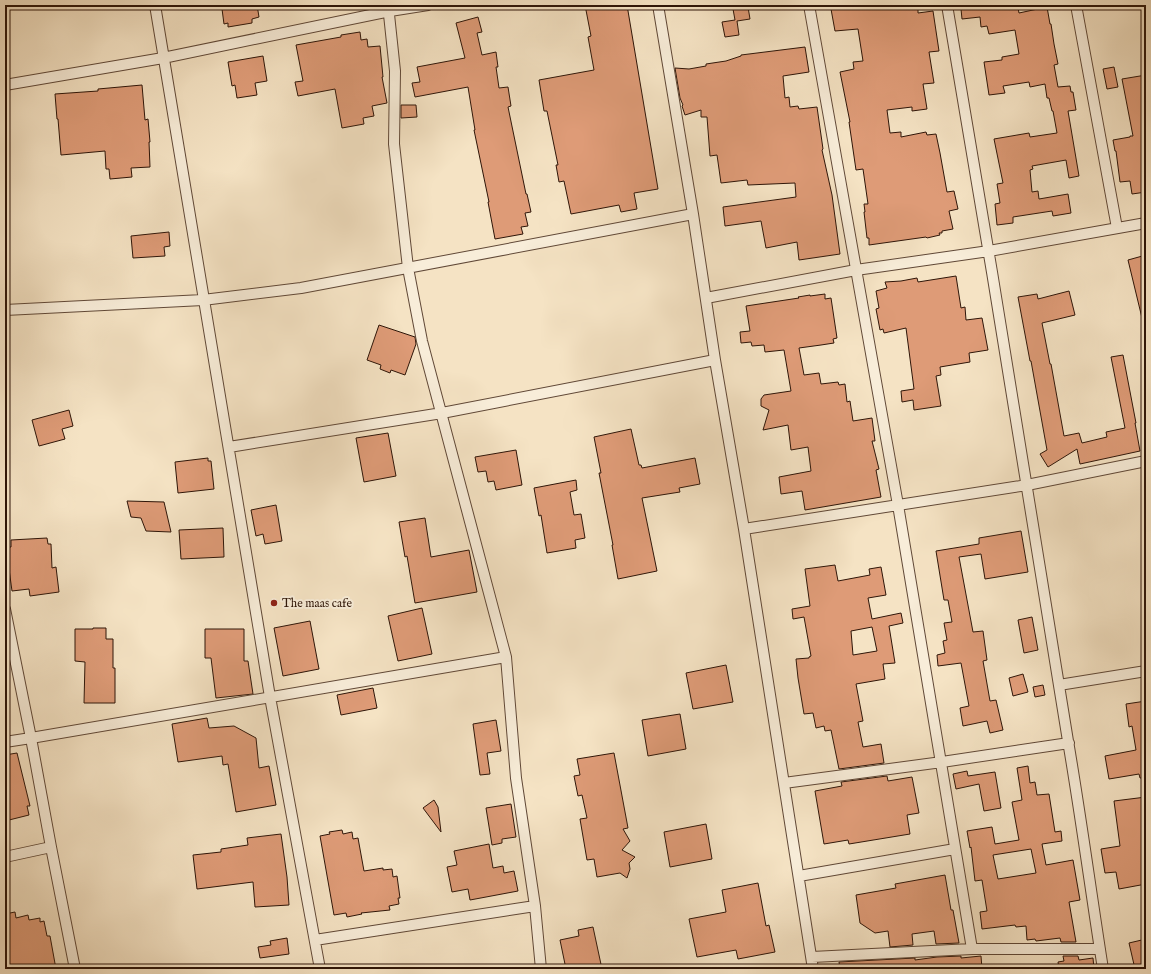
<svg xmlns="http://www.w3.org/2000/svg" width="1151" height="974" font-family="'IM FELL English',serif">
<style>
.building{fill:#de9b77;stroke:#2e1508;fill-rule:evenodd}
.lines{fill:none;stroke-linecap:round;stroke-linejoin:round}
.minor-casing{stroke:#604837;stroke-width:12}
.minor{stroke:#f8edd9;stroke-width:10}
.poi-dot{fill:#8f2418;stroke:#f8edd9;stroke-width:1.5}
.labels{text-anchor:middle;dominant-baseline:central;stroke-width:4;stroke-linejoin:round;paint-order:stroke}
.poi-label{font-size:12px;fill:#2e1508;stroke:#f8edd9;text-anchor:start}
</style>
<rect width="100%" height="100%" fill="#f5e3c4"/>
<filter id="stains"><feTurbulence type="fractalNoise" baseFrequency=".005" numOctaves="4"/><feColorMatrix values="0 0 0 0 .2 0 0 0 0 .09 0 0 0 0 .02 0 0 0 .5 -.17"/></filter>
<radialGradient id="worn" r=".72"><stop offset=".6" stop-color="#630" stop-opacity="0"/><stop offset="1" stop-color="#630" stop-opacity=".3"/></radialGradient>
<path class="building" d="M223 5H257L259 17 252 19V23L228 27V23L224 24 222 9H224Z
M585 5H627L658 189 634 193 637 209 621 212 619 205 571 214 564 181 559 182 556 165H558L547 111H544L539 80 594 70 588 37 591 36Z
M843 5H918V13L933 11 939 51 929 52 934 83 923 84 927 109 912 111V107L887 110 890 133 901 132V137L926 132 927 135 936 134 940 153 947 192 954 191 958 209 949 211 953 229 942 231V233H939L940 235 927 238 926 237 869 245V238H867L864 212H865L864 204H868L863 169 856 170 849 122H850L840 72 854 69 853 62 863 61 858 29 835 31 831 9 843 7Z
M963 5H1011V9L1018 8 1019 13 1047 7 1050 24H1051L1054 44 1058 64 1054 65 1058 87 1070 86 1071 92H1073L1076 110 1068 111 1079 176 1069 178 1066 160 1032 166 1033 169 1030 170 1032 192 1038 191 1039 199 1068 194 1071 213 1053 216 1052 211 1013 217V223L997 225 995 204 1000 203 997 184 1003 183 994 139 1029 133 1030 137 1057 133 1053 111H1052L1049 98H1047L1045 84 1030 87 1029 82 1003 86 1005 93 989 95 984 62 1002 60V57L1019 54 1015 30 989 34 987 26 981 27 980 17 962 19 961 9H963Z
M748 7 750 19 737 21 739 35 725 37 722 22 735 20 733 9Z
M478 17 482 32 477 33 482 55 496 52 498 67H496L499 88 508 87 511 106 508 107 526 194H527L531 212 525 213 528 226 521 227 523 234 495 239 488 202H489L474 130H475L468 87 415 97 412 83 420 82 417 67 465 58 456 23Z
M360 32 361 40 367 39 368 47 380 46 383 77H382L387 103 372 106 374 116 363 118 364 124 342 128 335 89 298 96 295 82 303 81 296 45 341 37V35Z
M805 47 809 72 783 76 785 98 789 97 790 107 798 106 799 109 817 107 823 149 822 150 832 195 840 254 799 260 797 242 766 248 761 221 725 226 723 207 796 197 795 183 748 185 747 180 721 183 717 155 710 156 707 117H701V110L685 115 682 106 683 105 680 98 675 68 689 69 706 66V64L726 61 741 56V55Z
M263 56 267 81 255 83 257 95 237 98 235 85 232 86 228 62Z
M1114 67 1118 87 1107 89 1103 69Z
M1146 75V192L1132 194 1130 181 1120 182 1116 151H1115L1113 140 1130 137V136H1133L1122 79Z
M142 85 145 120 148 119 150 142H149L150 167 131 168 132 177 110 179 109 169H106L105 151 61 155 58 119H57L55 94 98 91V89Z
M401 105H416L417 117 401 118Z
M169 232 170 246 164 247 165 256 133 258 131 236Z
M1146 255V317L1142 318 1128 260Z
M956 276 961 308 965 307 966 320 982 318 988 350 969 353 970 362 940 367 941 375 936 376 941 406 914 410 913 400 902 402 901 391 914 389 906 328 884 333 883 329 880 330 876 309 879 308 876 291 887 288 885 282 901 281 917 278 918 282Z
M1069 291 1075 315 1042 323 1050 364H1051L1064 436 1079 433 1082 443 1107 437 1106 432 1125 428 1111 357 1123 355 1136 423H1135L1140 451 1080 464 1077 449 1048 467 1040 454 1047 450 1031 361H1030L1018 297 1037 294 1038 299Z
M825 294V299L831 298 837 338 833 339 834 343 821 345 799 348 804 375 819 373 821 384 838 382 839 385 845 384 847 402 850 401 853 421 872 418 875 441H872L879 469 876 470 881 497 805 510 802 491 781 494 779 477 811 471 808 447 791 450 788 425 763 430 769 410 761 406V399L764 395 791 391 784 350 765 352 764 345 752 346 751 342 741 343 740 332 750 331 746 306 799 298 798 297 810 295V296Z
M379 325 415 337 416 344 405 375 391 370 390 373 380 369 381 365 367 360Z
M69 410 73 426 62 429 65 439 39 446 32 420Z
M631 429 639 465H641L642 468 695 458 700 484 679 488 680 492 642 498 657 571 618 579 612 545H613L599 473H601L594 437Z
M388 433 396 476 364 482 356 438Z
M516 450 522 485 496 490 494 481 488 482 486 471 478 472 475 457Z
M208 458V461H211L214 489 178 493 175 462Z
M576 480 577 490 570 492 574 515 581 514 585 538 575 540 576 548 547 553 541 515 539 516 534 488Z
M127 501 164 502 171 532 146 531 141 518 131 517Z
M276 505 282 541 265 544 263 534 256 536 251 510Z
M425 518 431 557 469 550 477 592 415 603 407 556 405 557 399 522Z
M223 528 224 557 181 559 179 530Z
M1021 531 1028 572 985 579 981 554 959 557 973 632 983 631 987 660 983 661 990 701 996 700 1003 730 990 733 987 721 963 726 960 708 969 706 961 663 938 666 937 655 945 653 943 641 947 640 944 623 952 622 948 600H944L936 551 979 544V538Z
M47 538 48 544H51L52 568 56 567 59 592 30 596 29 589 12 591 6 547H11V540Z
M835 565 838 581 870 575 869 569 881 567 886 595 868 598 872 619 901 613 903 623 889 626 895 663 883 664 885 679 856 684 863 721 858 722 863 747 881 744 884 763 839 769 831 730 825 731 824 726 816 728 813 713 804 714 798 678 796 659 809 658V657L811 656 804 617 793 619 792 609 810 606 805 569ZM872 627 877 651 853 655 851 631Z
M422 608 432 654 398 661 388 616Z
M1032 617 1038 650 1024 653 1018 620Z
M310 621 319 669 283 676 274 628Z
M93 628H106V639H113V668H115V703H84L85 662 75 661V629H93Z
M205 629H244V661H248L253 694 216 698 211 658H205Z
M726 665 733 702 693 709 686 673Z
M1023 674 1028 692 1013 696 1009 678Z
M1043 685 1045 695 1035 697 1033 687Z
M373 688 377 708 341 715 337 695Z
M1146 701V778H1140L1139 774 1109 779 1105 756 1136 750 1132 726 1129 727 1126 704Z
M680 714 686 749 648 756 642 720Z
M207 718 209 728 234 726 256 738 259 768 269 766 276 805 236 812 228 764 223 765 222 756 178 762 172 724Z
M496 720 501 751 487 753 490 774 480 775 473 724Z
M17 753 30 806H27L29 815 9 820 8 817H5V755Z
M614 753 628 828 623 829 630 841 622 850 635 857 629 863 630 869 627 878 620 873 597 877 594 859 587 860 580 819 587 818 582 795 578 796 574 776 580 775 577 759Z
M1028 766 1030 783 1035 782 1037 795 1049 794 1055 832 1061 831 1062 841 1042 844 1046 865 1073 860 1080 900 1069 902 1076 942H1061L1060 938 1036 941 1035 939 1027 940 1026 926 1016 927 1015 925 982 929 980 912 987 911 982 880 975 881 971 847 970 848 967 831 992 827 995 844 1019 840 1012 802 1022 800 1017 768ZM1031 849 1036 873 998 879 993 855Z
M967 771 968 776 995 772 1001 808 984 811 979 784 956 789 953 774Z
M887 776 888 781 912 777 919 813 907 815 910 834 849 844 848 840 824 844 815 791 842 786 841 782Z
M1146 797V884L1119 889 1116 872 1105 873 1101 849 1120 846 1114 801Z
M434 800 438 807 441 832 423 808Z
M511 804 516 837 502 839V843L492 845 486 808Z
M706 824 712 859 670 867 664 832Z
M342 830 343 834 352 832 353 839 358 838 364 871 383 868V870L392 869 393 877 397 876 400 898H398L399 904 389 906 390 910 361 913 362 914 347 917 346 913 334 915 320 836 330 834 329 832Z
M281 834 287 877 289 905 255 907 253 882 197 889 193 855 221 852V849L248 845 247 838Z
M489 844 493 868 503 866 504 873 514 871 518 891 470 900 468 889 452 892 447 867 457 865 454 851Z
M945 875 951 910H953L959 943 936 944 934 931 912 934 913 945 890 947 888 931 875 933 860 923 856 895 896 888 895 884Z
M758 883 766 926 769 925 775 952 738 959 736 950 697 957 689 919 726 912 722 890Z
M15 912 16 918 28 915 29 920 40 918V922L44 921 47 936H50L56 969H10L5 943V914Z
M593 927 602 969H566L560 940 579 936 578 930Z
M287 938 289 954 260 958 258 947 271 945 270 941Z
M1146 939V967L1135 969 1129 943Z
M961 956V958L981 956 982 969H840L839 962 915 958V960L937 957Z
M1063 956H1078L1079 960 1093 958 1094 969H1059L1058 962 1064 961Z"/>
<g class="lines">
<defs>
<path id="minor" d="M155 5 270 697 320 969
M388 5 395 71 394 144 408 268 422 341 506 657 516 778 535 906 541 969
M658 5 693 214 715 360 744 529 813 969
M809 5 898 505 972 949
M947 5C989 250 1029 496 1068 741 1081 817 1091 893 1103 969
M1076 5 1117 228
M5 85 163 58 390 11 428 5
M706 298 856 270 989 251 1146 223
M5 310 203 300 301 288 693 214
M229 447 442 413 715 360
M744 529 1027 485 1146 461
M5 609 31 738 51 847 75 969
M1059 685 1146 671
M5 742 31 738 506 657
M784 783 942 762 1069 743
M5 857 51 847
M799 876 955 849
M315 940 535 906
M812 957 972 949H1100"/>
</defs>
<use href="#minor" class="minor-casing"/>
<use href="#minor" class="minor"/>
</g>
<circle class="poi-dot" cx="274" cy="603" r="4"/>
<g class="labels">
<g class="poi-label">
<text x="282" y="603">The maas cafe</text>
</g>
</g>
<rect width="1151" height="974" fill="none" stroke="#f5e3c4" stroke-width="20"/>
<rect x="6" y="6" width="1139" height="962" fill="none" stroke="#2e1508" stroke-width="2"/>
<rect x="10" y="10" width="1131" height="954" fill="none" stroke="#2e1508"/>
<rect width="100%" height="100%" filter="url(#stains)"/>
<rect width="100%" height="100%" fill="url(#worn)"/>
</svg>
